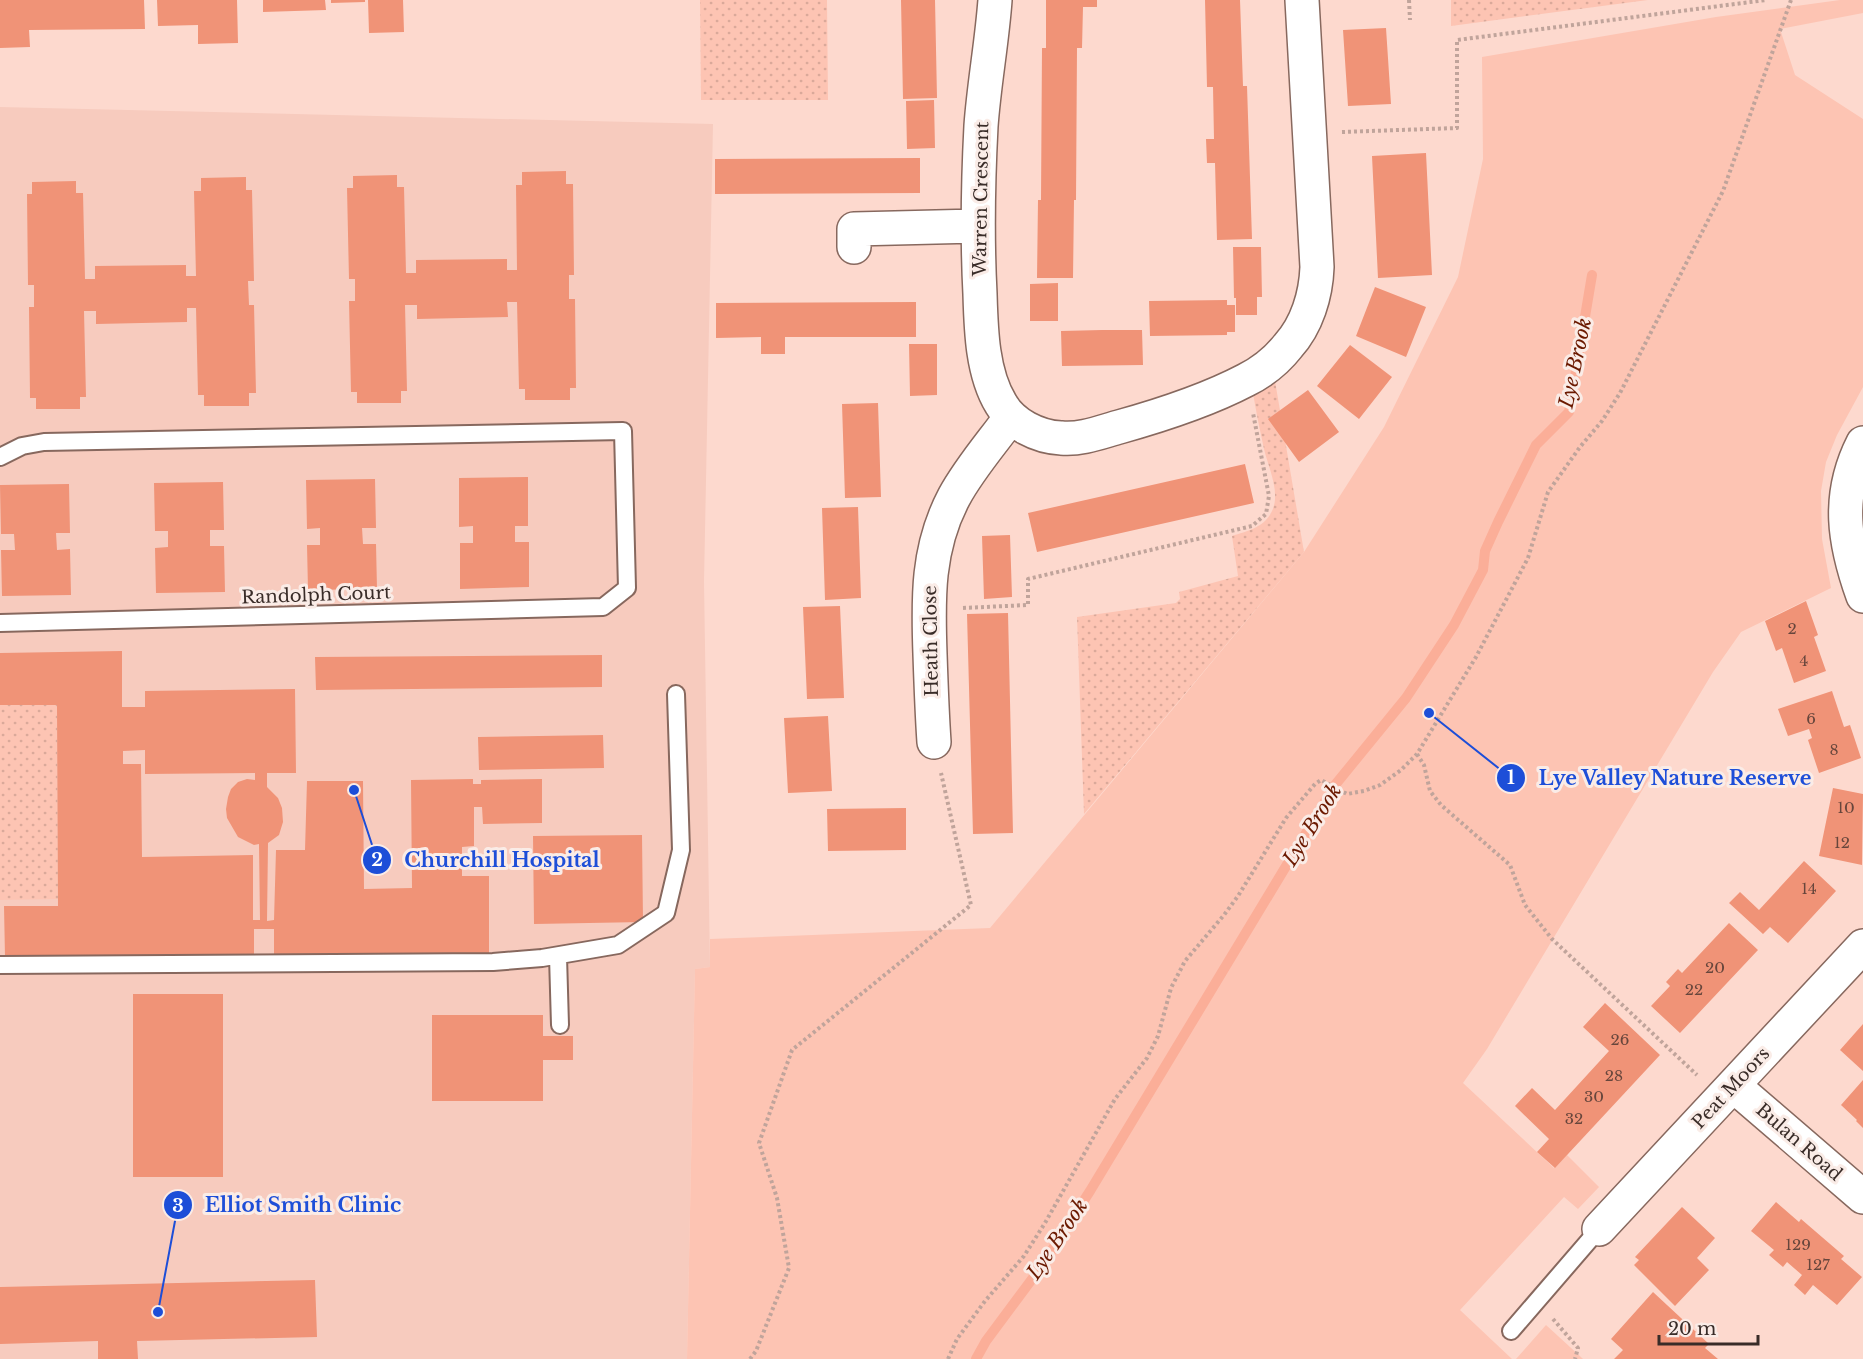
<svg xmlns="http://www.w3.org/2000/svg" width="1863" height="1359" font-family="'Libre Baskerville',serif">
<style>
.built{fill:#f7cbbe}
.grass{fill:url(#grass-dots)}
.park{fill:#fdc4b3}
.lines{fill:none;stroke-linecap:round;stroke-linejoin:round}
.stream{stroke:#fbae98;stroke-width:10}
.building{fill:#f09377;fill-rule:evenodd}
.service-casing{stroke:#87685e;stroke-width:20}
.minor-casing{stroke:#87685e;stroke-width:36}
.path{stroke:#c0a49b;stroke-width:4;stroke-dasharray:3 3;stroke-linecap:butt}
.service{stroke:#fff;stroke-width:16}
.minor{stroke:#fff;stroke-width:33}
.labels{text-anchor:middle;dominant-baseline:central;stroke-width:6;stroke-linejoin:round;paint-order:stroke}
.number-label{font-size:15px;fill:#67463c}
.street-label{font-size:18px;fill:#392c28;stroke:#faece7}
.water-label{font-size:20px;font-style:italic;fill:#6b1900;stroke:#faece7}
.leader{fill:none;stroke:#1d4ed8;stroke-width:2}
.callout-dot{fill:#1d4ed8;stroke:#faece7;stroke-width:2}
.mark-label{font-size:18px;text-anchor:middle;font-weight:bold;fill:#fff}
.callout-label{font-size:20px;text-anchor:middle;font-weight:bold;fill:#1d4ed8;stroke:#faece7;stroke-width:6;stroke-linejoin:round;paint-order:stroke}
</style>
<defs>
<pattern id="grass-dots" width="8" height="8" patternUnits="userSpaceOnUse" patternTransform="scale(1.5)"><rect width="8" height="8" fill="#fdc4b3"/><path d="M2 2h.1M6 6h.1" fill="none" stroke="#daa99a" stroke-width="1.8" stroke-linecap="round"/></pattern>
</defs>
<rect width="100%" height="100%" fill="#fdd9ce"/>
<path class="built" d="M0 107 713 124 704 582 710 967 695 969 687 1359H0Z"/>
<path class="grass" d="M700 0H827L828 100H701Z
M1451 0H1648L1451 26Z
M1275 381 1304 552 1084 814 1077 617 1176 603 1180 599 1179 592 1238 576 1232 536C1247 531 1263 528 1271 513 1282 494 1268 467 1264 449 1260 430 1256 412 1253 393Z
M0 705H57L58 899 0 900Z"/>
<path class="park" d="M1840 0H1863V13L1780 29 1795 75 1863 119V387L1837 435 1826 462 1821 491 1822 539 1831 588 1741 632 1713 672 1487 1049 1463 1083 1554 1168 1567 1155 1599 1187 1578 1209 1564 1197 1460 1310 1512 1359H687L695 969 710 967V939L990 928 1304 552 1384 427 1458 277 1483 159 1482 57 1716 17Z
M1546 1325 1582 1358 1583 1359H1516Z"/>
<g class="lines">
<path class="stream" d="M976 1359 986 1341 1041 1267 1090 1191 1335 785 1406 698 1454 625 1483 570 1485 551 1498 522 1536 445 1569 412 1592 275"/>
</g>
<path class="building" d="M0 0H144L145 29 29 30 30 47 0 48Z
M157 0H237L238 43 198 44V25L158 26Z
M263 0H325L326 10 263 12Z
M331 0H365V2L331 3Z
M368 0H403L404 32 369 33Z
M901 0H935L937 98 903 99Z
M1046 0H1097V7H1083L1082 48H1077L1076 200H1074L1073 278H1037L1038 200H1041L1042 48H1046Z
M1205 0H1240L1243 86H1247L1252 239 1217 240 1215 163H1207L1206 139H1214L1213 87H1207Z
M1386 28 1391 104 1348 106 1343 30Z
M934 100 935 148 907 149 906 101Z
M1426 153 1432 275 1378 278 1372 156Z
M920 158V193L715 194V159Z
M566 171V184H573L574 275H569V299H575L576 388H570V400H525V389H519L517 302H507L508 317 417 319V305H405L407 391H401V403H357V392H351L349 301H355V279H349L347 188H353V176L397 175V187H404L406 273H416V260L507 259V270H517L516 185H522V172Z
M246 177V190H252L254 281H248L249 305H254L256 393H249V406H204V395H198L196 308H187V322L96 324V311H84L86 397H80V409H36V398H30L29 307H34V285H28L27 194H32V182L76 181V193H83L85 279H95V266L186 265V276H196L194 191H201V178Z
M1233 247H1261L1262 297H1257V315H1236V298H1234Z
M1058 283V321H1030V284Z
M1375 287 1426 307 1406 357 1356 336Z
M1227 300V305H1235V332H1227V335L1150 336 1149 301Z
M916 302V337H785V354H761V337L716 338V303Z
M1102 330H1142L1143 365 1062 366 1061 331Z
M909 344H937V395L910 396Z
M1350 345 1392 377 1359 419 1317 386Z
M1308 390 1339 432 1299 462 1268 419Z
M878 403 881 497 845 498 842 404Z
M1245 464 1254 503 1037 552 1028 513Z
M528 477V526H515V542H529V587L460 589V543H473V526L459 527V478Z
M375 479 376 528H362L363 544H376L377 589 308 590 307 545H320V528L307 529 306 480Z
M223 482 224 530H210V546H224L225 592 156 593 155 548 168 547V531H155L154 483Z
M69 484 70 533H56L57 550 70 549 71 595 2 596 1 550H15L14 534H1L0 485Z
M858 507 861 598 825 600 822 508Z
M1010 535 1012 597 984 599 982 536Z
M1806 601 1818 635 1814 637 1826 671 1794 683 1782 648 1776 651 1765 621Z
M840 606 844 698 807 699 803 607Z
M1008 613 1013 833 973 834 967 614Z
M122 651V707H145V691L295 689 296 773H267V787L278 798 282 808 283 822 279 835 268 843 267 921 274 920 276 850H305L307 781H363L364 889 412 888 411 780 473 779V784H481V780L542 779V823L483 824 482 807H474V846L462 847V876H489V953L274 955V929H254V955L5 957 4 906H58L57 705H0V653ZM145 750V774L255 773V780L247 779 238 782 231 789 228 797 226 809 227 818 238 837 254 845 259 844 260 920H253V855L142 857 141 764H123V751Z
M602 655V687L316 690 315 657Z
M1832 691 1844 727 1850 725 1861 758 1819 773 1808 740 1812 738 1809 729 1788 736 1778 709Z
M828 716 832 791 788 793 784 718Z
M603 735 604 768 479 770 478 737Z
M1833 788 1863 794 1862 865 1819 856Z
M906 808V850L828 851 827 809Z
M642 835 643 922 534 924 533 836Z
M1804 861 1836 891 1788 943 1770 927 1763 934 1729 903 1740 892 1759 910Z
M1729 923 1758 950 1680 1033 1651 1006 1670 986 1666 982 1678 969 1682 973Z
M133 994H223V1177H133Z
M1605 1003 1660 1055 1555 1168 1537 1152 1549 1139 1515 1106 1532 1088 1555 1110 1609 1051 1583 1027Z
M432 1015H543V1036H573V1060H543V1101H432Z
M1863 1024V1071L1840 1050Z
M1863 1080V1128L1856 1121 1857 1120 1841 1105Z
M1776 1202 1799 1222 1801 1219 1844 1256 1841 1259 1862 1277 1837 1305 1813 1285 1805 1295 1794 1285 1802 1275 1787 1262 1783 1267 1769 1255 1774 1250 1751 1231Z
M1682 1207 1715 1238 1697 1258 1709 1270 1675 1306 1634 1265 1639 1260 1635 1257Z
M315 1280 317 1337 137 1341 138 1359H98V1341L0 1344V1287Z
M1653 1292 1709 1344 1705 1348 1718 1359H1614L1623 1350 1611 1339Z"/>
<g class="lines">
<defs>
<path id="service" d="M0 457 22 446 44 442 623 431 627 588 603 607 0 623
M558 956 560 1025
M0 965 493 962 542 958 618 945 666 913 681 850 676 694
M1511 1331 1599 1229"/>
<path id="minor" d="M995 0C992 42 984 84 981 126 978 183 977 237 980 294 981 329 982 373 1001 404 1012 424 1038 437 1061 438 1081 440 1101 432 1119 427 1162 415 1206 401 1246 380 1262 372 1277 360 1288 346 1307 325 1316 295 1317 267L1302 0
M854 247V229L977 226
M1863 443C1836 496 1844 543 1863 596
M934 742C932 713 931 684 930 654 928 598 927 548 954 497 969 469 991 444 1010 418
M1734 1086 1863 1197
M1599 1229 1863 946"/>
</defs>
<use href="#service" class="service-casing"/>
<use href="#minor" class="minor-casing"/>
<path class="path" d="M1409 0 1410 20
M1342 132 1457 128V40L1766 0
M963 608 1028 605V579L1252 526 1266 514 1269 496 1253 413
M1417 754 1424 765 1430 791 1441 805 1510 865 1525 905 1552 939 1697 1075
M1553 1319 1578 1348 1575 1359
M750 1359 756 1351 789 1268 777 1198 759 1143 792 1050 971 905 941 773
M948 1359 957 1339 985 1301 1024 1256 1045 1223 1115 1099 1147 1058 1158 1036 1171 988 1185 961 1224 915 1238 896 1286 818 1315 784 1321 780 1347 794 1364 791 1380 785 1401 770 1417 754 1476 657 1528 558 1548 492 1580 447 1602 421 1620 393 1723 191 1791 0"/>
<use href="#service" class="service"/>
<use href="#minor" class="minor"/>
</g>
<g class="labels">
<g class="number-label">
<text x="1792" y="628">2</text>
<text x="1804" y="660">4</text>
<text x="1811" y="718">6</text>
<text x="1834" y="749">8</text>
<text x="1846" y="807">10</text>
<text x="1842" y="842">12</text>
<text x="1809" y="888">14</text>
<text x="1715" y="967">20</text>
<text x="1694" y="989">22</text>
<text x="1620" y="1039">26</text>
<text x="1614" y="1075">28</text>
<text x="1594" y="1096">30</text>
<text x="1574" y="1118">32</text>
<text x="1798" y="1244">129</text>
<text x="1818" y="1264">127</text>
</g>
<g class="street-label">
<text transform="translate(981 199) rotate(-89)">Warren Crescent</text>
<text transform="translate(316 595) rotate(-2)">Randolph Court</text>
<text transform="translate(931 641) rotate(-91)">Heath Close</text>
<text transform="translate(1731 1088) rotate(-47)">Peat Moors</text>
<text transform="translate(1799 1142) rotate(41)">Bulan Road</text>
</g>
<g class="water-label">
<text transform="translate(1575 363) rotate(-78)">Lye Brook</text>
<text transform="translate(1312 825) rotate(-58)">Lye Brook</text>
<text transform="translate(1057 1239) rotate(-56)">Lye Brook</text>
</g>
</g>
<path class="leader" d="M1429 713L1511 778M354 790L377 860M158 1312L178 1205"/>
<g class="callout-dot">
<circle cx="1429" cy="713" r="6"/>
<circle cx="354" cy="790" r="6"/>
<circle cx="158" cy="1312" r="6"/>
<circle cx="1511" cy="778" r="15"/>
<circle cx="377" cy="860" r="15"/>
<circle cx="178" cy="1205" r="15"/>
</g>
<g class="mark-label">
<text x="1511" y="784">1</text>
<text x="377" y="866">2</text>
<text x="178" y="1212">3</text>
</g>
<g class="callout-label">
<text x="1675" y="785">Lye Valley Nature Reserve</text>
<text x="502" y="867">Churchill Hospital</text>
<text x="303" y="1212">Elliot Smith Clinic</text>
</g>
<path d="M1659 1335v9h99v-9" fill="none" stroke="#392c28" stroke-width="3"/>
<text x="1668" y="1335" font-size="18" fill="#392c28" stroke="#faece7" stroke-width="4.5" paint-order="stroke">20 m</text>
</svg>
